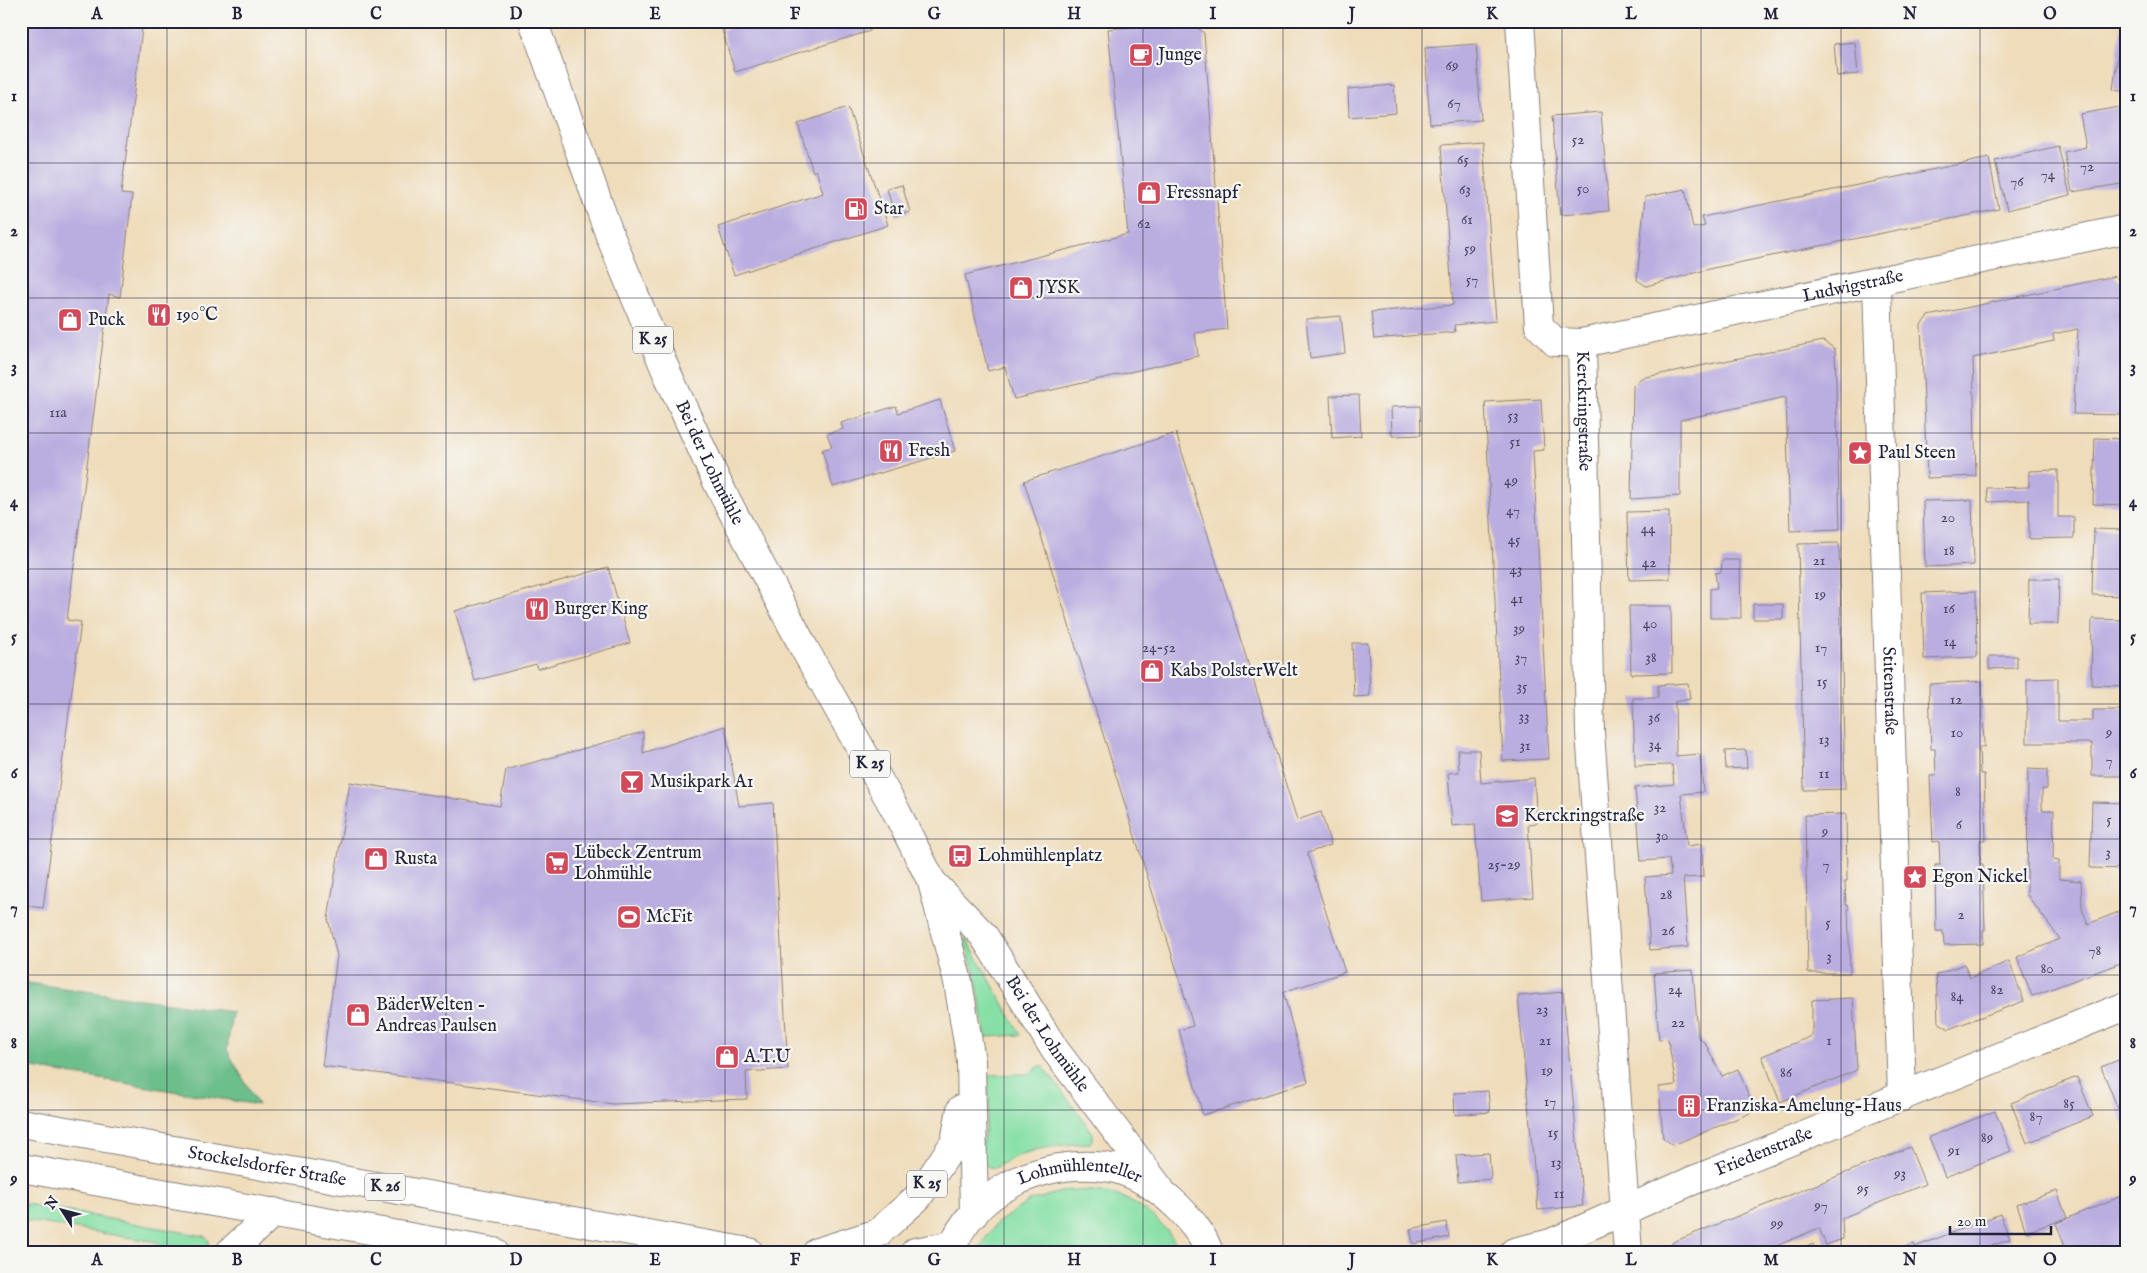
<svg xmlns="http://www.w3.org/2000/svg" width="2147" height="1273" font-family="'IM FELL English',serif">
<style>
.green{fill:#86e0a5;stroke:#548170}
.forest{fill:#6cbe8a;stroke:#477062}
.building{fill:#baade0}
.lines{fill:none;stroke-linecap:round;stroke-linejoin:round}
.street-casing{stroke:#887f7a;stroke-width:30}
.primary-casing{stroke:#887f7a;stroke-width:30}
.street{stroke:#fff;stroke-width:28}
.primary{stroke:#fff;stroke-width:28}
.grid{fill:none;stroke:#22223b;stroke-width:1;stroke-opacity:0.55}
.labels{text-anchor:middle;dominant-baseline:central;stroke-width:4.5;stroke-linejoin:round;paint-order:stroke}
.number-label{font-size:15px;fill:#484564}
.shield{fill:#f6f6f2;stroke:#626272;stroke-width:1}
.shield-label{font-size:16px;font-weight:bold;fill:#22223b}
.poi-label{font-size:18px;fill:#22223b;stroke:#f6f6f2;text-anchor:start}
.street-label{font-size:18px;fill:#22223b;stroke:#f6f6f2}
.neatline{fill:none;stroke:#22223b;stroke-width:2}
.grid-label{font-size:16px;text-anchor:middle;font-weight:bold;fill:#22223b}
</style>
<rect width="100%" height="100%" fill="#f6f6f2"/>
<filter id="ink" filterUnits="userSpaceOnUse"><feTurbulence type="fractalNoise" baseFrequency=".02" numOctaves="2"/><feDisplacementMap in="SourceGraphic" scale="10" xChannelSelector="R" yChannelSelector="G"/><feConvolveMatrix kernelMatrix="1 2 1 2 8 2 1 2 1" color-interpolation-filters="sRGB"/></filter>
<filter id="wash" filterUnits="userSpaceOnUse"><feTurbulence type="fractalNoise" baseFrequency=".0096" numOctaves="4" result="noise"/><feDisplacementMap in="SourceGraphic" scale="20" xChannelSelector="R" yChannelSelector="G"/><feGaussianBlur stdDeviation="1.12" result="paint"/><feColorMatrix in="noise" values="0 0 0 0 0 0 0 0 0 0 0 0 0 0 0 0 0 1.4 0 .05"/><feComposite in="paint" operator="in"/></filter>
<g filter="url(#wash)">
<rect width="100%" height="100%" fill="#efdcba"/>
<path class="green" d="M966 938 1021 1035 986 1037 976 978 964 940Z
M1042 1065 1093 1133V1140L1090 1143C1057 1145 1024 1148 995 1168 986 1167 982 1164 980 1155L989 1108 988 1075 1028 1074Z
M1068 1190C1081 1191 1095 1190 1107 1193 1137 1199 1168 1225 1181 1252H976L996 1224 1029 1201Z
M21 1203 204 1236 209 1240 208 1246 200 1252H162L157 1242 21 1220Z"/>
<path class="forest" d="M21 982 232 1012 227 1050 258 1105 21 1066Z"/>
<g id="blocks">
<path class="building" d="M21 21H143L121 194 132 195 120 297 109 294 67 620 81 622 43 908 21 905Z
M183 21H202L201 24Z
M751 21H867L870 31 735 72 722 30Z
M1566 21H1605L1606 25 1566 29Z
M2122 21H2126V92L2113 90Z
M1191 22 1204 33 1227 329 1195 333 1198 356 1014 399 1005 367 988 371 965 275 1128 234 1108 29Z
M1855 42 1858 74 1837 76 1834 44Z
M1476 44 1481 120 1430 124 1425 48Z
M1394 85 1396 113 1349 117 1348 89Z
M2126 106 2125 179 2121 184 2072 192 2064 152 2086 147 2080 114Z
M848 107 888 225 734 275 718 227 823 193 816 170 813 172 798 124Z
M1601 112 1609 211 1560 215 1552 116Z
M1483 142 1496 321 1454 325 1455 332 1374 339 1371 312 1453 305 1441 145Z
M2058 146 2070 195 2007 210 1995 161Z
M1989 158 1999 209 1713 268 1646 286 1637 280 1645 197 1685 189 1693 228 1705 226 1702 217Z
M902 185 910 212 895 216 887 189Z
M2115 276 2125 285 2124 415 2073 414 2078 329 2053 334 2054 341 1973 358 1976 476 1927 478 1921 325 1928 316Z
M1341 316 1345 353 1310 358 1306 319Z
M1823 341 1835 349 1840 529 1790 531 1786 397 1680 420V496L1631 499 1633 386 1641 378Z
M1359 395 1361 436 1332 438 1330 396Z
M1541 399 1544 450 1533 451 1549 759 1503 761 1485 402Z
M940 400 955 451 833 487 822 450 832 447 827 434 843 429 841 423 896 406 898 413Z
M1420 406 1421 435 1392 436 1391 407Z
M1176 433 1297 820 1321 812 1331 845 1307 853 1345 972 1283 992 1308 1082 1203 1115 1179 1030 1193 1026 1182 987 1024 481Z
M2095 438 2126 439V505L2093 504Z
M2058 470V517H2074V538L2029 539V500L1988 502 1987 488 2029 487V471Z
M1972 500 1974 565 1925 567 1923 501Z
M1669 511 1670 579 1629 580 1627 512Z
M2094 529 2126 530V596L2092 595Z
M1839 543 1845 789 1804 790 1798 544Z
M1722 560H1740L1741 618H1710V589L1717 588 1715 573 1721 572Z
M608 567 630 643 537 669 536 664 475 681 455 611Z
M2029 579H2059L2058 624H2028Z
M1976 591 1977 657 1924 659 1922 593Z
M1753 604H1783V619H1753Z
M1629 606H1671L1672 673 1631 674Z
M2092 619 2126 620V686L2091 685Z
M1352 643H1368L1370 696 1354 697Z
M1989 656H2017V668L1989 669Z
M2058 678V721H2093V710H2126V776H2092V743H2027V679Z
M1982 681 1984 747H1979L1980 774H1984L1986 840H1980V864H1983L1985 930H1983V944L1944 945 1943 931H1936L1935 865H1940L1939 841 1933 842 1930 776H1936L1935 749H1931L1929 684Z
M1688 683 1690 699 1675 702 1676 756 1700 754 1703 792 1681 794 1687 846 1702 844 1703 877 1683 878 1688 947 1650 950 1645 877 1671 875 1669 859 1641 861 1635 788 1674 784 1672 765 1635 766 1633 698H1658V685Z
M725 726 739 806 773 803 788 1069 746 1072 747 1099 613 1104 322 1066 337 956 328 919 350 782 500 806 506 770 643 732V753Z
M1458 750H1479L1481 783 1534 778 1537 823 1528 824 1533 897 1481 901 1475 824 1452 826 1448 773 1459 772Z
M1746 750 1747 768 1726 769 1725 751Z
M2028 769 2047 770V789H2042V810H2054L2053 860 2059 861V879L2081 881 2082 909 2088 924 2126 909V961L2032 996 2017 957 2060 939 2027 895Z
M2092 802 2126 803V869L2090 868Z
M1846 814 1847 881H1845L1846 905H1848L1850 973H1808L1805 815Z
M2009 961 2024 1001 1949 1029 1938 1022 1936 975 1964 964 1970 978Z
M1693 970 1698 1037 1705 1043 1722 1076 1738 1069 1755 1111 1673 1145 1663 1138 1659 1087 1676 1085 1668 1039 1659 1040 1654 973Z
M1563 992 1583 1206 1538 1210 1518 996Z
M1853 998 1857 1070 1780 1102 1762 1056 1812 1036V1000Z
M2126 1057V1128L2101 1067Z
M2077 1077 2093 1116 2027 1143 2011 1103Z
M1488 1091 1490 1112 1455 1115 1454 1093Z
M1995 1111 2011 1151 1945 1177 1929 1137Z
M1910 1147 1925 1184 1842 1218 1843 1239 1826 1245 1819 1228 1762 1252H1668L1673 1242Z
M1489 1153 1491 1179 1458 1182 1456 1155Z
M2057 1191 2067 1218 2026 1232 2017 1204Z
M2126 1194V1252H2067L2056 1223Z
M2000 1214 2010 1239 1976 1252H1894L1914 1244 1915 1247Z
M1446 1222 1449 1237 1413 1244 1410 1229Z
M1813 1244 1817 1252H1796Z"/>
</g>
</g>
<g filter="url(#ink)">
<use href="#blocks" fill-opacity="0" stroke="#887f7a" stroke-width="1"/>
<g class="lines">
<defs>
<g id="street">
<path id="s1" d="M1520 21 1539 326 1555 342 1582 343 2126 229"/>
<path id="s2" d="M1877 283 1902 1097"/>
<path id="s3" d="M1582 343 1590 732 1628 1252"/>
<path d="M230 1252 274 1212"/>
<path id="s4" d="M1514 1252 1551 1243 1689 1182 2126 1006"/>
</g>
<g id="primary">
<path id="s5" d="M533 21 610 236 667 373 718 484 804 648 896 811 932 882 958 982 971 1061 974 1214"/>
<path id="s6" d="M934 884 984 936 1055 1050 1160 1189"/>
<path id="s7" d="M21 1123 749 1252"/>
<path d="M21 1168 494 1252"/>
<path d="M817 1252 878 1233 918 1197 955 1142 961 1109"/>
<path d="M915 1252 953 1245"/>
<path id="s8" d="M950 1252C973 1190 1042 1159 1105 1167 1133 1170 1157 1187 1177 1206 1191 1220 1202 1233 1209 1252"/>
</g>
</defs>
<use href="#street" class="street-casing"/>
<use href="#primary" class="primary-casing"/>
<use href="#street" class="street"/>
<use href="#primary" class="primary"/>
</g>
</g>
<path class="grid" d="M167 21V1252M306 21V1252M446 21V1252M585 21V1252M725 21V1252M864 21V1252M1004 21V1252M1143 21V1252M1283 21V1252M1422 21V1252M1562 21V1252M1701 21V1252M1841 21V1252M1980 21V1252M21 163H2126M21 298H2126M21 433H2126M21 569H2126M21 704H2126M21 839H2126M21 975H2126M21 1110H2126"/>
<defs>
<symbol id="cafe-square" viewBox="-11 -11 22 22"><rect x="-9" y="-9" width="18" height="18" rx="4" fill="#d1495b" stroke="#f6f6f2"/><path d="M-5.5-4.5H6V0H3Q3 3.5 0 3.5H-2.5Q-5.5 3.5-5.5 0ZM3-3.2v2h1.7v-2ZM-6 4.5H4V6H-6Z" fill="#fff"/></symbol>
<symbol id="shop-square" viewBox="-11 -11 22 22"><rect x="-9" y="-9" width="18" height="18" rx="4" fill="#d1495b" stroke="#f6f6f2"/><path d="M-5-2.5h2.3a2.7 3.5 0 0 1 5.4 0H5L5.5 6h-11ZM-1.5-2.5h3a1.5 2.3 0 0 0-3 0Z" fill="#fff"/></symbol>
<symbol id="fuel-square" viewBox="-11 -11 22 22"><rect x="-9" y="-9" width="18" height="18" rx="4" fill="#d1495b" stroke="#f6f6f2"/><path d="M-5.5-6h7V0h2V4h1.3V-2.5L3-4.5l.8-.8L6-3V5H2.5V1h-1V6h-7ZM-4.2-4.7v3.2H.2V-4.7Z" fill="#fff"/></symbol>
<symbol id="restaurant-square" viewBox="-11 -11 22 22"><rect x="-9" y="-9" width="18" height="18" rx="4" fill="#d1495b" stroke="#f6f6f2"/><path d="M-5-6h1v4h1v-4h1v4h1v-4h1v5L-1.5 .5V6h-2V.5L-5-1ZM5-6V6H3V1.5H1.5Q1.5-4 5-6Z" fill="#fff"/></symbol>
<symbol id="sight-square" viewBox="-11 -11 22 22"><rect x="-9" y="-9" width="18" height="18" rx="4" fill="#d1495b" stroke="#f6f6f2"/><path d="M0-6L1.8-2.2L6-1.7L2.9 1.2L3.7 5.4L0 3.3L-3.7 5.4L-2.9 1.2L-6-1.7L-1.8-2.2Z" fill="#fff"/></symbol>
<symbol id="bar-square" viewBox="-11 -11 22 22"><rect x="-9" y="-9" width="18" height="18" rx="4" fill="#d1495b" stroke="#f6f6f2"/><path d="M-6-5H6L.8 .8V4.5H3.5V6h-7V4.5H-.8V.8Z" fill="#fff"/></symbol>
<symbol id="school-square" viewBox="-11 -11 22 22"><rect x="-9" y="-9" width="18" height="18" rx="4" fill="#d1495b" stroke="#f6f6f2"/><path d="M0-5L7-2L0 1L-7-2ZM-4 1L0 2.5L4 1V4Q0 6-4 4Z" fill="#fff"/></symbol>
<symbol id="bus-square" viewBox="-11 -11 22 22"><rect x="-9" y="-9" width="18" height="18" rx="4" fill="#d1495b" stroke="#f6f6f2"/><path d="M-5-6H5V4H4V6H2V4H-2V6H-4V4H-5ZM-3.5-4V0h7V-4ZM-3.5 1.2v1.5H-2V1.2ZM2 1.2v1.5H3.5V1.2Z" fill="#fff"/></symbol>
<symbol id="supermarket-square" viewBox="-11 -11 22 22"><rect x="-9" y="-9" width="18" height="18" rx="4" fill="#d1495b" stroke="#f6f6f2"/><path d="M-6-5.5h2.5l.6 2H6L4.5 2H-2.5L-4.4-4H-6ZM-1.5 3.2a1.3 1.3 0 1 0 .1 0ZM3 3.2a1.3 1.3 0 1 0 .1 0Z" fill="#fff"/></symbol>
<symbol id="stadium-square" viewBox="-11 -11 22 22"><rect x="-9" y="-9" width="18" height="18" rx="4" fill="#d1495b" stroke="#f6f6f2"/><path d="M0-5a6.5 5 0 1 0 0 10a6.5 5 0 1 0 0-10ZM-3.5-1.8h7v3.6h-7Z" fill="#fff"/></symbol>
<symbol id="building-square" viewBox="-11 -11 22 22"><rect x="-9" y="-9" width="18" height="18" rx="4" fill="#d1495b" stroke="#f6f6f2"/><path d="M-4-6H4V6H1V3H-1V6H-4ZM-2.5-4.3h1.7v1.8h-1.7ZM.8-4.3h1.7v1.8H.8ZM-2.5-1h1.7V.8h-1.7ZM.8-1h1.7V.8H.8Z" fill="#fff"/></symbol>
</defs>
<g fill-rule="evenodd">
<use href="#cafe-square" x="1127" y="41" width="28" height="28"/>
<use href="#shop-square" x="1135" y="179" width="28" height="28"/>
<use href="#fuel-square" x="842" y="195" width="28" height="28"/>
<use href="#shop-square" x="1007" y="274" width="28" height="28"/>
<use href="#restaurant-square" x="145" y="301" width="28" height="28"/>
<use href="#shop-square" x="56" y="306" width="28" height="28"/>
<use href="#restaurant-square" x="877" y="437" width="28" height="28"/>
<use href="#sight-square" x="1846" y="439" width="28" height="28"/>
<use href="#restaurant-square" x="523" y="595" width="28" height="28"/>
<use href="#shop-square" x="1138" y="657" width="28" height="28"/>
<use href="#bar-square" x="618" y="768" width="28" height="28"/>
<use href="#school-square" x="1493" y="802" width="28" height="28"/>
<use href="#bus-square" x="946" y="842" width="28" height="28"/>
<use href="#shop-square" x="362" y="845" width="28" height="28"/>
<use href="#supermarket-square" x="543" y="849" width="28" height="28"/>
<use href="#sight-square" x="1901" y="863" width="28" height="28"/>
<use href="#stadium-square" x="615" y="903" width="28" height="28"/>
<use href="#shop-square" x="344" y="1001" width="28" height="28"/>
<use href="#shop-square" x="713" y="1043" width="28" height="28"/>
<use href="#building-square" x="1675" y="1092" width="28" height="28"/>
</g>
<g class="labels">
<g class="number-label">
<text x="1452" y="65">69</text>
<text x="1454" y="103">67</text>
<text x="1578" y="139">52</text>
<text x="1463" y="159">65</text>
<text x="2087" y="166">72</text>
<text x="2048" y="174">74</text>
<text x="2017" y="181">76</text>
<text x="1583" y="188">50</text>
<text x="1465" y="189">63</text>
<text x="1467" y="219">61</text>
<text x="1144" y="223">62</text>
<text x="1470" y="248">59</text>
<text x="1472" y="279">57</text>
<text x="58" y="412">11a</text>
<text x="1513" y="415">53</text>
<text x="1515" y="441">51</text>
<text x="1511" y="480">49</text>
<text x="1513" y="510">47</text>
<text x="1948" y="517">20</text>
<text x="1648" y="528">44</text>
<text x="1514" y="539">45</text>
<text x="1949" y="550">18</text>
<text x="1819" y="560">21</text>
<text x="1649" y="562">42</text>
<text x="1516" y="569">43</text>
<text x="1820" y="594">19</text>
<text x="1517" y="598">41</text>
<text x="1949" y="608">16</text>
<text x="1650" y="623">40</text>
<text x="1519" y="628">39</text>
<text x="1950" y="641">14</text>
<text x="1159" y="647">24-52</text>
<text x="1821" y="647">17</text>
<text x="1521" y="657">37</text>
<text x="1651" y="657">38</text>
<text x="1822" y="681">15</text>
<text x="1522" y="686">35</text>
<text x="1956" y="699">12</text>
<text x="1524" y="716">33</text>
<text x="1654" y="717">36</text>
<text x="1957" y="732">10</text>
<text x="2109" y="732">9</text>
<text x="1824" y="739">13</text>
<text x="1655" y="744">34</text>
<text x="1525" y="745">31</text>
<text x="2109" y="760">7</text>
<text x="1824" y="773">11</text>
<text x="1958" y="791">8</text>
<text x="1660" y="807">32</text>
<text x="2109" y="819">5</text>
<text x="1959" y="824">6</text>
<text x="1825" y="831">9</text>
<text x="1662" y="835">30</text>
<text x="2108" y="852">3</text>
<text x="1504" y="864">25-29</text>
<text x="1826" y="864">7</text>
<text x="1666" y="894">28</text>
<text x="1961" y="914">2</text>
<text x="1828" y="922">5</text>
<text x="1668" y="930">26</text>
<text x="2095" y="950">78</text>
<text x="1829" y="956">3</text>
<text x="2047" y="968">80</text>
<text x="1675" y="989">24</text>
<text x="1997" y="989">82</text>
<text x="1957" y="996">84</text>
<text x="1542" y="1009">23</text>
<text x="1678" y="1022">22</text>
<text x="1545" y="1040">21</text>
<text x="1829" y="1040">1</text>
<text x="1547" y="1070">19</text>
<text x="1786" y="1072">86</text>
<text x="1550" y="1101">17</text>
<text x="2069" y="1103">85</text>
<text x="2036" y="1116">87</text>
<text x="1553" y="1132">15</text>
<text x="1987" y="1137">89</text>
<text x="1954" y="1150">91</text>
<text x="1556" y="1162">13</text>
<text x="1900" y="1173">93</text>
<text x="1863" y="1188">95</text>
<text x="1559" y="1193">11</text>
<text x="1821" y="1205">97</text>
<text x="1777" y="1223">99</text>
</g>
<g class="shield">
<rect x="633" y="326.5" width="40" height="27" rx="4"/>
<rect x="850" y="750.5" width="40" height="27" rx="4"/>
<rect x="907" y="1170.5" width="40" height="27" rx="4"/>
<rect x="365" y="1173.5" width="40" height="27" rx="4"/>
</g>
<g class="shield-label">
<text x="653" y="340">K 25</text>
<text x="870" y="764">K 25</text>
<text x="927" y="1184">K 25</text>
<text x="385" y="1187">K 26</text>
</g>
<g class="poi-label">
<text x="1158" y="55">Junge</text>
<text x="1166" y="193">Fressnapf</text>
<text x="874" y="209">Star</text>
<text x="1038" y="288">JYSK</text>
<text x="176" y="315">190°C</text>
<text x="88" y="320">Puck</text>
<text x="908" y="451">Fresh</text>
<text x="1878" y="453">Paul Steen</text>
<text x="554" y="609">Burger King</text>
<text x="1170" y="671">Kabs PolsterWelt</text>
<text x="650" y="782">Musikpark A1</text>
<text x="1524" y="816">Kerckringstraße</text>
<text x="574" y="853">Lübeck Zentrum<tspan x="574" dy="21">Lohmühle</tspan></text>
<text x="978" y="856">Lohmühlenplatz</text>
<text x="394" y="859">Rusta</text>
<text x="1932" y="877">Egon Nickel</text>
<text x="646" y="917">McFit</text>
<text x="376" y="1005">BäderWelten -<tspan x="376" dy="21">Andreas Paulsen</tspan></text>
<text x="744" y="1057">A.T.U</text>
<text x="1706" y="1106">Franziska-Amelung-Haus</text>
</g>
<g class="street-label">
<text stroke="none"><textPath href="#s1" startOffset="632">Ludwigstraße</textPath></text>
<text stroke="none"><textPath href="#s3" startOffset="68">Kerckringstraße</textPath></text>
<text stroke="none"><textPath href="#s5" startOffset="476">Bei der Lohmühle</textPath></text>
<text stroke="none"><textPath href="#s2" startOffset="408">Stitenstraße</textPath></text>
<text stroke="none"><textPath href="#s6" startOffset="189">Bei der Lohmühle</textPath></text>
<text stroke="none"><textPath href="#s4" startOffset="270">Friedenstraße</textPath></text>
<text stroke="none"><textPath href="#s7" startOffset="250">Stockelsdorfer Straße</textPath></text>
<text stroke="none"><textPath href="#s8" startOffset="165">Lohmühlenteller</textPath></text>
</g>
</g>
<rect width="2147" height="1273" fill="none" stroke="#f6f6f2" stroke-width="55"/>
<g transform="translate(62 1210) rotate(306)" stroke="#f6f6f2" stroke-width="4" paint-order="stroke">
<path d="M0-4L9 19L0 12L-9 19Z" fill="#22223b"/>
<text y="-8" font-size="14" font-weight="bold" text-anchor="middle" fill="#22223b">N</text>
</g>
<path d="M1950 1226v8h101v-8" fill="none" stroke="#22223b" stroke-width="2.5"/>
<text x="1957" y="1226" font-size="15" fill="#22223b" stroke="#f6f6f2" stroke-width="4" paint-order="stroke">20 m</text>
<rect x="28" y="28" width="2092" height="1218" class="neatline"/>
<g class="grid-label">
<text x="97" y="19">A</text>
<text x="237" y="19">B</text>
<text x="376" y="19">C</text>
<text x="516" y="19">D</text>
<text x="655" y="19">E</text>
<text x="795" y="19">F</text>
<text x="934" y="19">G</text>
<text x="1074" y="19">H</text>
<text x="1213" y="19">I</text>
<text x="1352" y="19">J</text>
<text x="1492" y="19">K</text>
<text x="1631" y="19">L</text>
<text x="1771" y="19">M</text>
<text x="1910" y="19">N</text>
<text x="2050" y="19">O</text>
<text x="14" y="101">1</text>
<text x="2133" y="101">1</text>
<text x="14" y="236">2</text>
<text x="2133" y="236">2</text>
<text x="14" y="372">3</text>
<text x="2133" y="372">3</text>
<text x="14" y="507">4</text>
<text x="2133" y="507">4</text>
<text x="14" y="642">5</text>
<text x="2133" y="642">5</text>
<text x="14" y="778">6</text>
<text x="2133" y="778">6</text>
<text x="14" y="913">7</text>
<text x="2133" y="913">7</text>
<text x="14" y="1048">8</text>
<text x="2133" y="1048">8</text>
<text x="14" y="1184">9</text>
<text x="2133" y="1184">9</text>
<text x="97" y="1265">A</text>
<text x="237" y="1265">B</text>
<text x="376" y="1265">C</text>
<text x="516" y="1265">D</text>
<text x="655" y="1265">E</text>
<text x="795" y="1265">F</text>
<text x="934" y="1265">G</text>
<text x="1074" y="1265">H</text>
<text x="1213" y="1265">I</text>
<text x="1352" y="1265">J</text>
<text x="1492" y="1265">K</text>
<text x="1631" y="1265">L</text>
<text x="1771" y="1265">M</text>
<text x="1910" y="1265">N</text>
<text x="2050" y="1265">O</text>
</g>
</svg>
